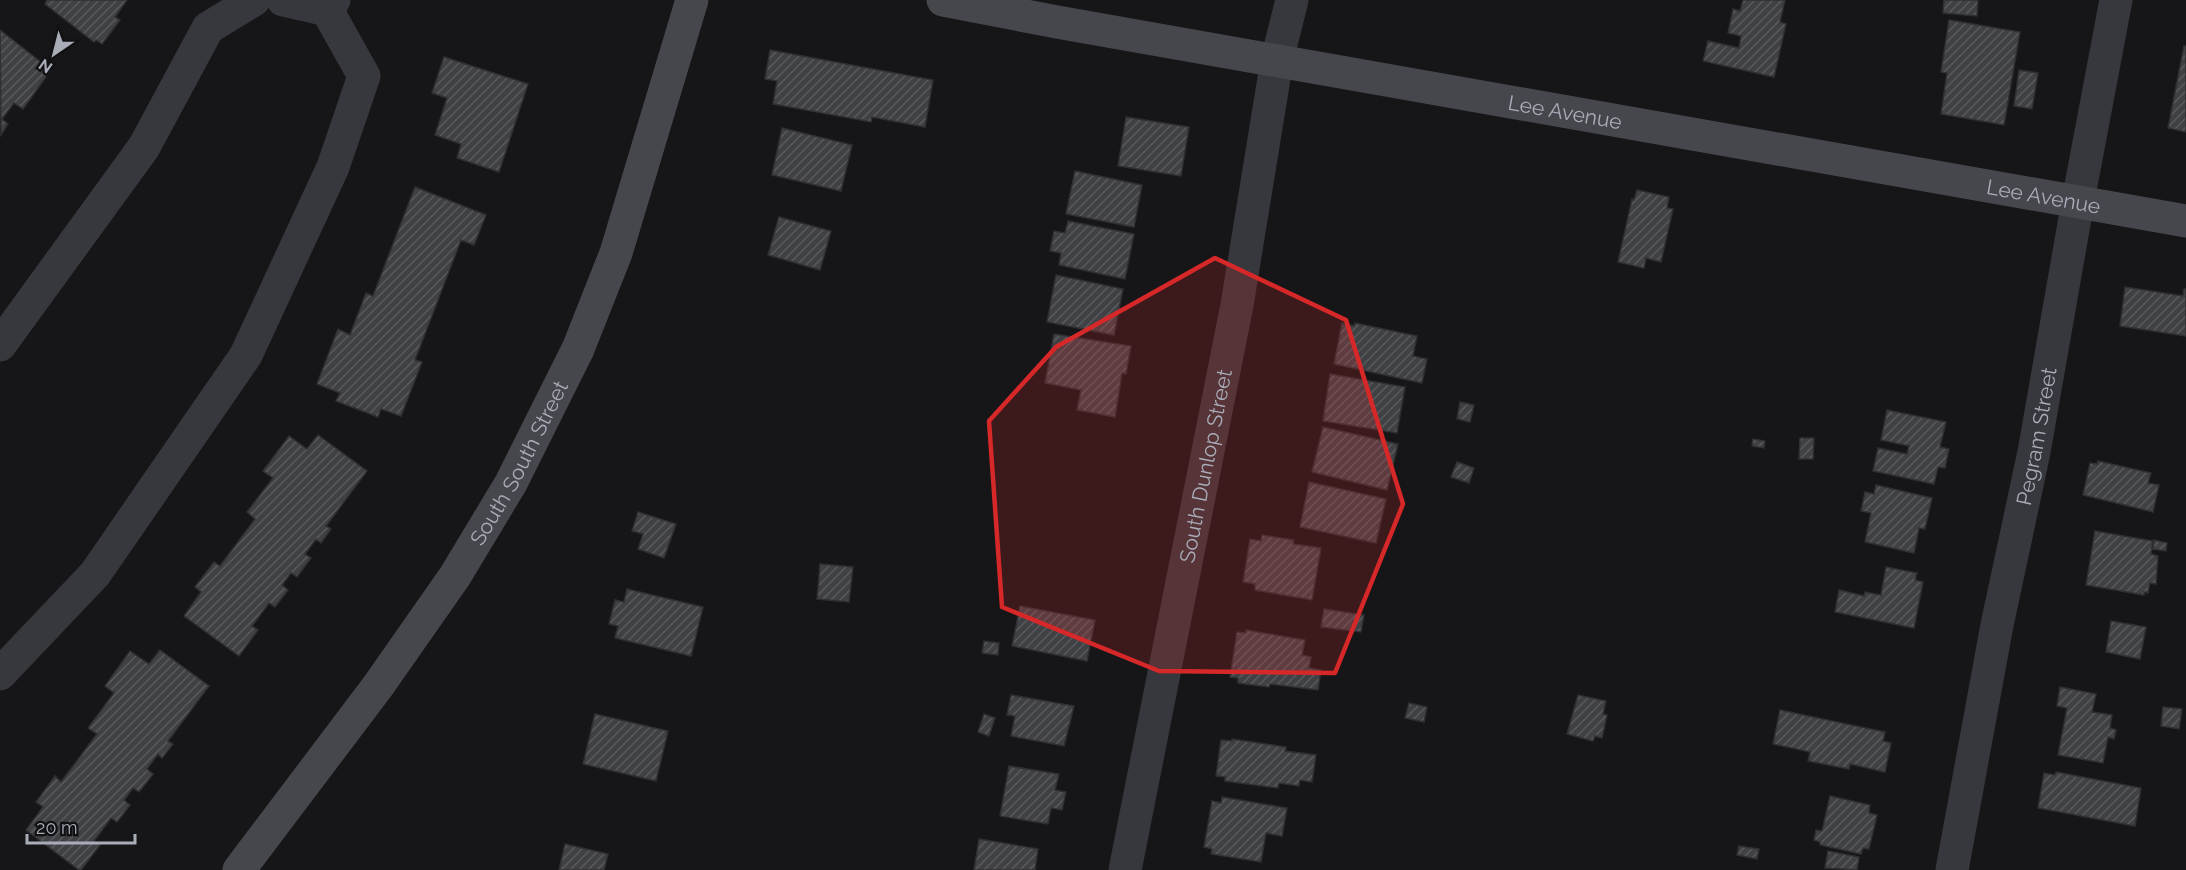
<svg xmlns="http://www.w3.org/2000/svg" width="2186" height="870" font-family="Raleway,sans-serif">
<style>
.building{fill:url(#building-hatch);stroke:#303034;stroke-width:1.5}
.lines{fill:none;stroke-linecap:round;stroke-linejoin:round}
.street{stroke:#37383d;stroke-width:33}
.secondary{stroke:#45474d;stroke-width:33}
.marked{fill:#d62828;fill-opacity:0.2;stroke:#d62828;stroke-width:4.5;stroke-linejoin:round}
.labels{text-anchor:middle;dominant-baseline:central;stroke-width:5;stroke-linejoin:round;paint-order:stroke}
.street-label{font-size:21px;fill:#a8adb8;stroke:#111113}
</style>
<defs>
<pattern id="building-hatch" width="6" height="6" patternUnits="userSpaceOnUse" patternTransform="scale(1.5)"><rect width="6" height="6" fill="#404145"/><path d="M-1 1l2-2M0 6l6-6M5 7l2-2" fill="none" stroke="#595a5e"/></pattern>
</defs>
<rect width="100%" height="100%" fill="#161618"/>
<path class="building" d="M47 0H127L115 17 120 20 102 44 96 40 94 42 45 4Z
M1743 0H1785L1780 22 1786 24 1774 77 1703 61 1708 41 1739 48 1741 36 1728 33 1733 9 1740 11Z
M1944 0H1978L1977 16 1943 13Z
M1949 20 2020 32 2004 125 1941 114 1947 73 1941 72Z
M0 30 51 70 23 109 14 103 2 119 8 124 1 135Z
M2184 46H2186V132L2168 128Z
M770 50 933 80 925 127 872 117 871 122 773 104 777 81 765 79Z
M444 57 528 84 499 172 457 158 461 144 435 135 447 98 432 93Z
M2019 70 2038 73 2032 109 2014 106Z
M1126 117 1189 127 1181 176 1118 166Z
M782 128 852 145 841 191 772 175Z
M1075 171 1142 185 1134 227 1066 214Z
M415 187 486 215 474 245 461 240 415 360 422 362 401 416 381 409 378 417 336 401 340 393 317 384 338 329 350 335 366 293 373 296Z
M1637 190 1669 197 1667 208 1673 209 1661 262 1646 258 1644 268 1618 262 1632 199 1634 200Z
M779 217 831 231 820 270 768 255Z
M1068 221 1134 234 1125 279 1059 265 1061 253 1050 251 1054 231 1065 233Z
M1056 275 1123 289 1114 335 1047 322Z
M2125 287 2183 296 2184 289H2186V336L2120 326Z
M1342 323 1354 326 1355 323 1417 336 1413 356 1427 359 1422 383 1334 364Z
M1054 334 1131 346 1126 374 1122 373 1115 417 1077 410 1081 390 1045 383Z
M1330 374 1405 387 1397 433 1323 421Z
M1460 402 1474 405 1470 422 1457 419Z
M1887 410 1946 422 1940 447 1949 449 1945 468 1938 467 1934 484 1873 471 1878 448 1907 454 1909 446 1881 440Z
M1323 427 1398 444 1387 490 1312 472Z
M318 435 367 471 326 526 331 529 321 543 316 539 305 554 311 558 297 577 291 573 282 585 288 590 275 607 269 603 252 626 258 630 239 656 184 616 201 592 195 587 214 562 220 566 255 519 247 512 273 478 263 471 289 436 307 449Z
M1800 438H1814L1813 459H1799Z
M1753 439 1765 441 1764 448 1752 446Z
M2098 461 2151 473 2148 483 2159 485 2153 512 2083 495 2090 463 2097 464Z
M1457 462 1474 468 1469 483 1451 477Z
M1309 482 1386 499 1376 543 1300 527Z
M1876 485 1932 498 1925 529 1919 528 1914 553 1865 542 1871 513 1861 511 1865 492 1874 494Z
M638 512 676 524 664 558 638 549 643 534 632 531Z
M2095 531 2153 541 2151 554 2158 556 2156 584 2150 583 2148 593 2144 592V595L2086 585Z
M1262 535 1294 540 1293 544 1321 548 1312 600 1255 590V584L1243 582 1250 539 1261 541Z
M2154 540 2167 543 2166 551 2153 549Z
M820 564 853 567 849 602 817 599Z
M1886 567 1917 573 1915 580 1923 582 1914 628 1835 612 1839 590 1864 596 1865 592 1881 595Z
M627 589 703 607 691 656 615 638 618 626 609 624 615 600 624 602Z
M1020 606 1095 620 1087 661 1012 646Z
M1324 609 1364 615 1361 632 1321 627Z
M2111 621 2146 627 2140 659 2106 652Z
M1246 630 1305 640 1302 655 1311 657 1309 668 1321 670 1318 690 1270 684 1269 687 1238 683V678L1230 677 1237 632 1246 633Z
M984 641 999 643 998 655 982 653Z
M160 650 209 686 168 741 173 744 162 758 158 754 147 769 153 774 139 792 133 788 124 800 130 805 117 822 111 818 94 841 100 845 81 870H79L26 830 43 807 36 802 55 776 61 782 97 734 88 728 114 693 105 686 130 651 149 664Z
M2060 687 2096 694 2092 712 2112 715 2110 728 2116 730 2114 739 2108 737 2103 763 2058 755 2067 708 2057 706Z
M1011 695 1074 706 1064 746 1011 736 1015 716 1007 715Z
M1578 695 1606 701 1603 714 1607 715 1602 738 1595 736 1593 741 1567 734Z
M1409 703 1427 707 1424 722 1405 718Z
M2163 707 2182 709 2179 729 2161 726Z
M1780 710 1885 732 1883 741 1891 743 1885 772 1850 764 1849 769 1808 761 1810 752 1773 744Z
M595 714 668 731 656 781 583 764Z
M984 714 995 718 989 736 978 732Z
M1232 739 1286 747 1285 751 1316 755 1312 782 1300 780 1299 786 1279 783 1278 788 1225 781V777L1216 776 1221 740 1232 741Z
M1009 766 1059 774 1055 790 1066 792 1062 810 1051 808 1048 824 1000 816Z
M2056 772 2141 788 2135 826 2038 808 2044 773 2055 775Z
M1830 796 1870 805 1869 813 1877 815 1869 849 1863 848 1861 854 1820 845V842L1814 840 1816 830 1822 831Z
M1222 797 1287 808 1282 836 1266 833 1261 862 1211 854 1212 849 1204 847 1212 801 1221 803Z
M979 839 1038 849 1035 870H974Z
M565 844 608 854 604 870H559Z
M1739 846 1759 849 1757 859 1737 855Z
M1828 851 1859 857 1857 870 1825 868Z"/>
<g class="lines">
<g class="street">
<path d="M283 0 327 10 334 0"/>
<path d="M0 345 144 147 208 28 254 0"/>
<path d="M0 674 95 574 246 355 333 167 364 76 327 10"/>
<path id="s1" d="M1125 870 1237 305 1277 60 1292 0"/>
<path id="s2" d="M1952 870 1997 625 2034 452 2078 201 2116 0"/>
</g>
<g class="secondary">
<path id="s3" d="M943 0 1057 22 2186 221"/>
<path id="s4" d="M239 870 378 686 455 576 511 483 578 349 616 253 692 0"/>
</g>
</g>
<path class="marked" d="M1215 258 1346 320 1403 504 1335 673 1159 671 1002 607 989 421 1056 347Z"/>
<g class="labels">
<g class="street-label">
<text stroke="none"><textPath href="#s3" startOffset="632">Lee Avenue</textPath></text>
<text stroke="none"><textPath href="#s3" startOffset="1118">Lee Avenue</textPath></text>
<text stroke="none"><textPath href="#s2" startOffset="442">Pegram Street</textPath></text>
<text stroke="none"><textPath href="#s4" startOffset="495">South South Street</textPath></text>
<text stroke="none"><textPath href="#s1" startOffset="412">South Dunlop Street</textPath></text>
</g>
</g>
<g transform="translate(54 54) rotate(215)" stroke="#111113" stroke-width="4.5" paint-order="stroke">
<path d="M0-4.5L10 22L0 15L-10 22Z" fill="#a8adb8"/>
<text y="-9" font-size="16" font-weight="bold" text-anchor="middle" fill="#a8adb8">N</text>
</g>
<path d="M27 834v9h108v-9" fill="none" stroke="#a8adb8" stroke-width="3"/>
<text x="36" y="834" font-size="18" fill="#a8adb8" stroke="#111113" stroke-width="4.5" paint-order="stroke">20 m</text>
</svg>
